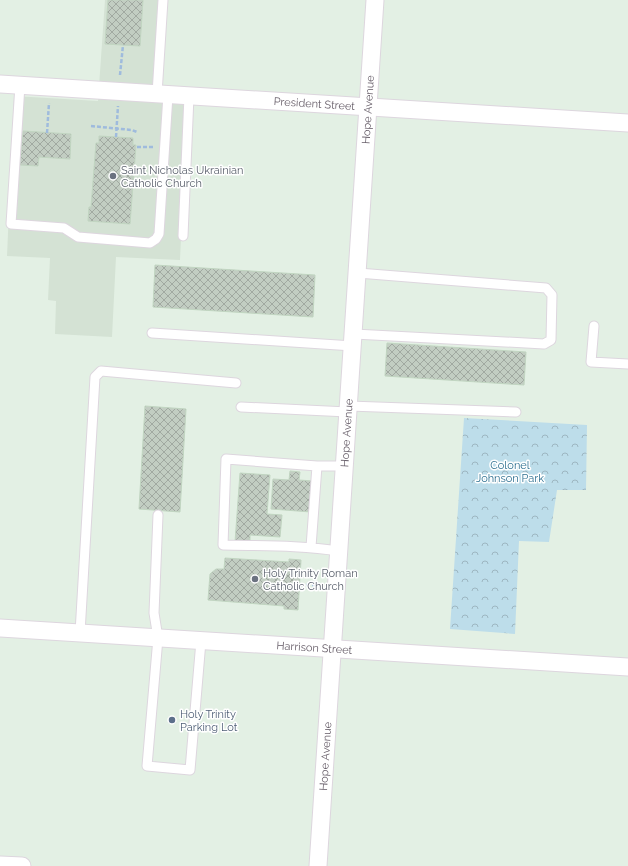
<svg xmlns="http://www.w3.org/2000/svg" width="628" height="866" font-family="Raleway,sans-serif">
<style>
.education{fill:#d4e2d4}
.park{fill:url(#park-crowns)}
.building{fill:url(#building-cross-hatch);stroke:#c1d5c1}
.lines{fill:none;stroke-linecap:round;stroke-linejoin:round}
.lane-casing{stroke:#ddd6de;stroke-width:11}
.street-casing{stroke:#ddd6de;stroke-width:19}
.path{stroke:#9fbbdd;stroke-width:2.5;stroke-dasharray:4 2;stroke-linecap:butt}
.lane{stroke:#fff;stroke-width:9}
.street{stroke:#fff;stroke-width:17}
.worship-dot{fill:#6b7280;stroke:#fff;stroke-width:1.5}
.service-dot{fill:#5c6f8a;stroke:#fff;stroke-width:1.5}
.labels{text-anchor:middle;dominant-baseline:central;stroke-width:3;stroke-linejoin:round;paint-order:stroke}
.street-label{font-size:11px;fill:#645b66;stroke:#fff}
.worship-label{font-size:11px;fill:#5b616d;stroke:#fff;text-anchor:start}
.park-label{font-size:11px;fill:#2f7191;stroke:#fff}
.service-label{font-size:11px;fill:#4e5e75;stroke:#fff;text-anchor:start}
</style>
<defs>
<pattern id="park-crowns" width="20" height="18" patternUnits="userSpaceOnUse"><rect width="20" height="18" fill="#bdddea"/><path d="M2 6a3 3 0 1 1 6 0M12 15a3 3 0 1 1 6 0" fill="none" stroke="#9db6c1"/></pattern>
<pattern id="building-cross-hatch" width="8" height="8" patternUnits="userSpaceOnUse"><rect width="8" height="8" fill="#c2cdc2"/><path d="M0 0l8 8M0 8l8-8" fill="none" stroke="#a1a9a1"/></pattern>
</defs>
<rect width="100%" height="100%" fill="#e3f0e4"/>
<path class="education" d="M105 0H159L155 101 187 103 180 260 116 257 112 337 55 334 56 301 48 300 50 258 7 256 14 96 98 101Z"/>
<path class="park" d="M464 418 587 425 586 490H557L549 542 519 541 515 634 450 629Z"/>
<path class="building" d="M108 0H143L140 46 105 44Z
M23 131 71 134 70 159 39 157 38 166 20 165Z
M99 136 133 138V145H136L130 224 88 221 89 207H91L96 143H99Z
M155 265 315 275 313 317 153 307Z
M387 343 526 352 524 385 385 376Z
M145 406 186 409 180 512 139 509Z
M290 471 300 472 299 480 313 481 311 512 271 509 273 479 289 480Z
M240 473 270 475 267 514 282 515 280 537 250 535V543L235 542Z
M225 558 289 562V559L301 560 298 610 284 609V606L208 600 210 574 216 569H224Z"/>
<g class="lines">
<defs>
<path id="lane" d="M20 85 11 224 64 228 78 237 150 243 156 239 159 234 168 95
M157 94 163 0
M183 236 189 96
M594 326 591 362 628 364
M152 333 353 346
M354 334 544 344 551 340 552 295 546 288 358 273
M349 406 516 412
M241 407 348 412
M158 515 154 613 158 638 147 766 190 770 201 641
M311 547 317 466
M339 551C301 545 262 546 223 545L226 459 317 466H345
M80 633 95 377 101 371 236 383"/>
<g id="street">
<path id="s1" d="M0 84 628 123"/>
<path id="s2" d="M0 628 628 667"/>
<path d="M0 865 22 866"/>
<path id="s3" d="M318 866 375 0"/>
</g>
</defs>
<use href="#lane" class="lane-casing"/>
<use href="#street" class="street-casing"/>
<path class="path" d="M120 75 123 45
M91 126 132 130 137 132
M47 133 49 103
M116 137 118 106
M137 147H154
M300 585H316"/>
<use href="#lane" class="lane"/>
<use href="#street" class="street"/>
</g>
<g class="worship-dot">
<circle cx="113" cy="176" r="4"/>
<circle cx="255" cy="579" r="4"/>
</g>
<circle class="service-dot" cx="172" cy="720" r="4"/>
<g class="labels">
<g class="street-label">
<text stroke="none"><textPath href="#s1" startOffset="315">President Street</textPath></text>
<text stroke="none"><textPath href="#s3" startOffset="758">Hope Avenue</textPath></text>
<text stroke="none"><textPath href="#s3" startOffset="434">Hope Avenue</textPath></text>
<text stroke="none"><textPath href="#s2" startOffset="315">Harrison Street</textPath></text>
<text stroke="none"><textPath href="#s3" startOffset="110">Hope Avenue</textPath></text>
</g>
<g class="worship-label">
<text x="121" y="170">Saint Nicholas Ukrainian<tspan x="121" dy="13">Catholic Church</tspan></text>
<text x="263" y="573">Holy Trinity Roman<tspan x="263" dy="13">Catholic Church</tspan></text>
</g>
<g class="park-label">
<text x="510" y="465">Colonel<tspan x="510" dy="13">Johnson Park</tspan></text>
</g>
<g class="service-label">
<text x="180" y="714">Holy Trinity<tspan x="180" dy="13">Parking Lot</tspan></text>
</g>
</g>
</svg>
